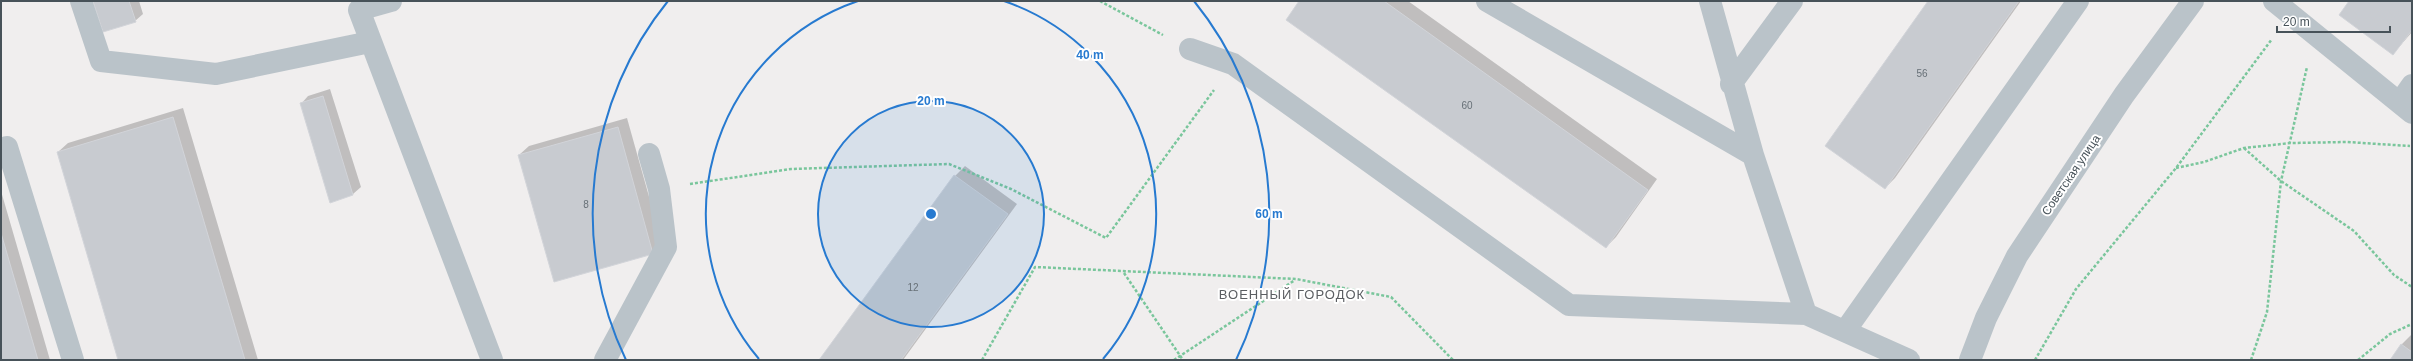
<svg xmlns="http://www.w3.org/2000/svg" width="2413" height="361" font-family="Arial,sans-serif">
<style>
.shadow{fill:#0003}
.building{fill:#c8cbd0;stroke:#d2d4d9}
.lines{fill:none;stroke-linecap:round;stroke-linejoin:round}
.path{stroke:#7ac69c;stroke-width:2.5;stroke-dasharray:3 2;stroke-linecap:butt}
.minor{stroke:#bac3c9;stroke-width:22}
.ring{fill:none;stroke:#277ad0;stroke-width:2}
.labels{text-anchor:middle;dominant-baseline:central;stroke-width:4;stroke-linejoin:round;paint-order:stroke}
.number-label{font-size:10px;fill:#677077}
.street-label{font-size:12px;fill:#475259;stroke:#fff}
.neighbourhood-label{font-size:13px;letter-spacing:1px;fill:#5b5e62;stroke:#fff}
.centre{fill:#277ad0;stroke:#fff;stroke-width:2}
.ring-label{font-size:12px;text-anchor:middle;font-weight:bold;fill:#277ad0;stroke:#fff;stroke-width:4;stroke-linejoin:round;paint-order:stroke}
</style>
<rect width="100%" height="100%" fill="#f0eeee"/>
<path class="shadow" d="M94 1H139L143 14 135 21Z
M1300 1H1408L1657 179 1616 237 1606 247Z
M1929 1H2021L1895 178 1885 188Z
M2350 1H2412V32L2393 54Z
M330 89 361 187 353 194 331 201 301 104 308 96Z
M183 108 258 360H119L58 152 68 143Z
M627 118 662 243 653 253 519 155 529 146Z
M965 166 1017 204 903 360H820L955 176Z
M1 191 50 360H1Z
M2412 334V360H2391L2402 344Z"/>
<path class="building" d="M93 1H129L136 22 103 32Z
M1299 1H1384L1648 190 1606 248 1286 20Z
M1928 1H2019L1885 189 1825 146Z
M2349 1H2412V30L2393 55 2339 15Z
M323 96 353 195 330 203 300 103Z
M173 117 245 360H118L57 152Z
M618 127 653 254 554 282 518 155Z
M954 175 1008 214 901 360H819Z
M1 233 38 360H1Z
M2401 344 2412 352V360H2390Z"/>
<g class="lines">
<path class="path" d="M1100 1 1163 35
M2244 148 2281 181 2354 231 2394 275 2412 287
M2176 168 2204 162 2244 148 2291 143 2347 142 2410 146
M690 184 791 169 949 164 1011 189 1106 238 1214 90
M1124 273 1183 360
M982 360 1035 267 1296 279 1391 297 1453 360
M1174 360 1295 280
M2035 360 2076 289 2176 168 2272 39
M2251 360 2267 312 2281 181 2307 67
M2358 360 2390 334 2412 324"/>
<path class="minor" d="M81 1 101 61 216 74 370 42
M391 1 359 10 492 360
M1487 1 1753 155
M1710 1 1753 155 1806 314 1909 360
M2274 1 2412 113
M1190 49 1233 64 1569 305 1806 314
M1731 84 1792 1
M2400 102 2412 85
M1 149 7 147 73 360
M1845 331 2078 1
M605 360 666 247 659 189 649 154
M1970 360 1986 318 2017 256 2124 95 2193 1"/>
</g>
<circle cx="931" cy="214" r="113" fill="#277ad0" fill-opacity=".12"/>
<g class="ring">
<circle cx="931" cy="214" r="113"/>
<path d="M759 359A225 225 0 0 1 858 1M1004 1A225 225 0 0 1 1103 359"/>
<path d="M626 360A338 338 0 0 1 668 1M1194 1A338 338 0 0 1 1236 360"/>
</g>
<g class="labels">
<g class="number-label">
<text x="1922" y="73">56</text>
<text x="1467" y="105">60</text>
<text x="586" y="204">8</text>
<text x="913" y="287">12</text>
</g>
<g class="street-label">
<text transform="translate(2071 175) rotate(-56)">Советская улица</text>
</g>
<g class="neighbourhood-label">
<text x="1292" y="294">ВОЕННЫЙ ГОРОДОК</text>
</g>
</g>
<circle cx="931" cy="214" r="6" class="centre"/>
<g class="ring-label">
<text x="1090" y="59">40 m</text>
<text x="931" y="105">20 m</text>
<text x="1269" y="218">60 m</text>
</g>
<rect width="2413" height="361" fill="none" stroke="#475259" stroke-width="4"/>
<path d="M2277 26v6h113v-6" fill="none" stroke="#475259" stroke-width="2"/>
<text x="2283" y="26" font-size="12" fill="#475259" stroke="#ffffff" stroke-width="3" paint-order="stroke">20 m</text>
</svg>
